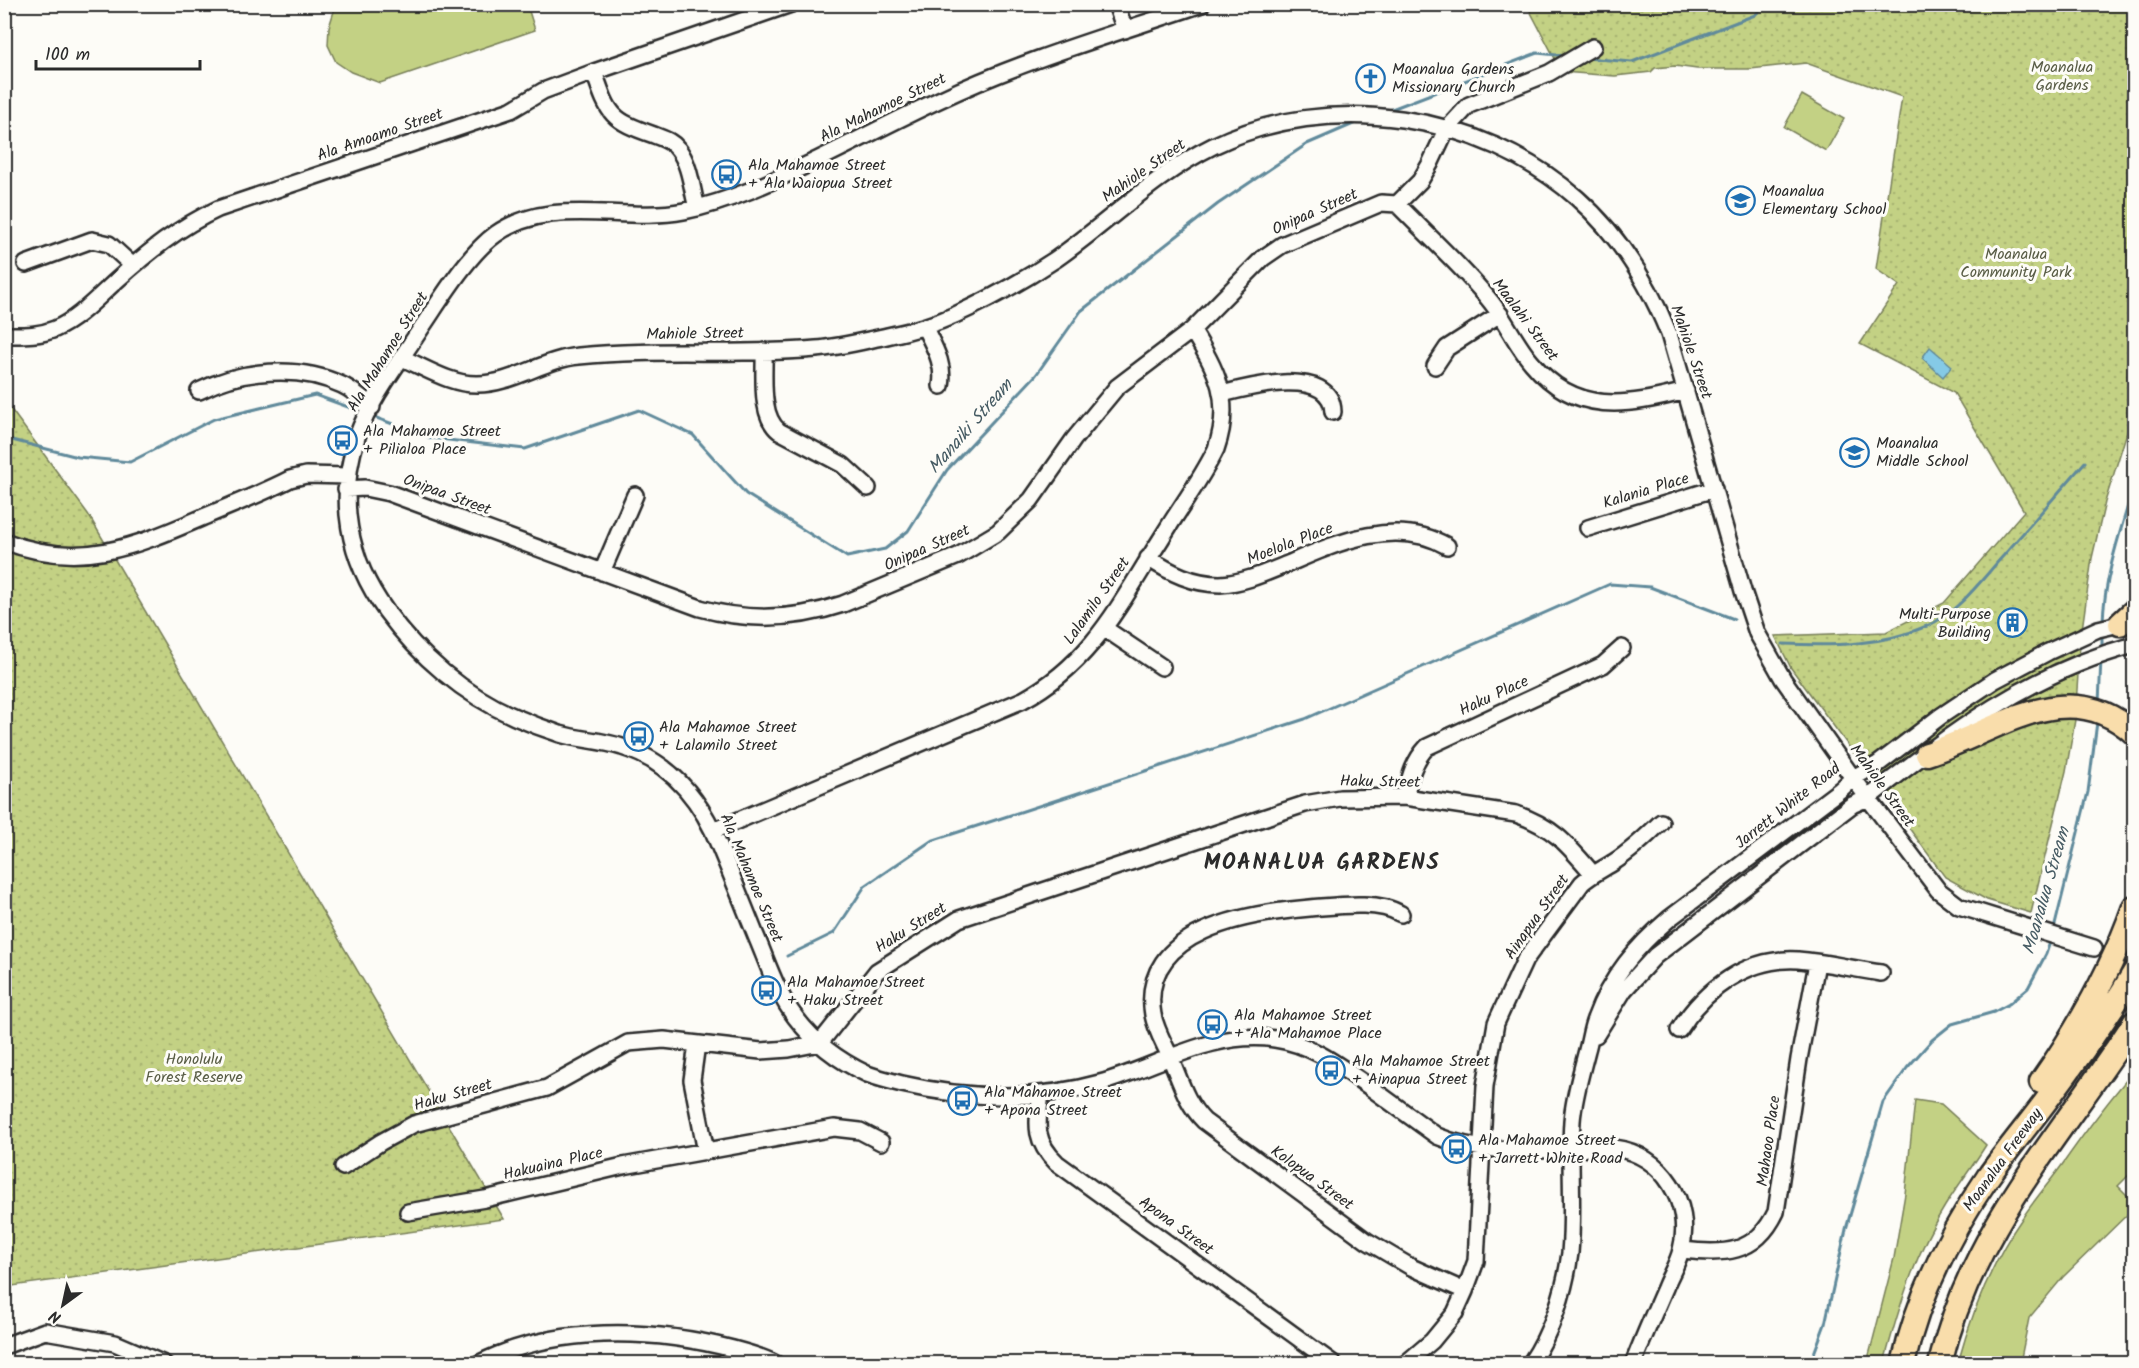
<svg xmlns="http://www.w3.org/2000/svg" width="2139" height="1368" font-family="Kalam,sans-serif">
<style>
.grass{fill:#c3d184;stroke:#777e58;stroke-width:1.5}
.park{fill:url(#park-dots);stroke:#777e58;stroke-width:1.5}
.water{fill:#85cae6;stroke:#618a9b;stroke-width:1.5}
.lines{fill:none;stroke-linecap:round;stroke-linejoin:round}
.stream{stroke:#618a9b;stroke-width:3}
.minor-casing{stroke:#2b2b2b;stroke-width:20}
.highway-casing{stroke:#2b2b2b;stroke-width:27}
.minor{stroke:#fdfcf7;stroke-width:15}
.highway{stroke:#f9ddab;stroke-width:22}
.labels{text-anchor:middle;dominant-baseline:central;stroke-width:6;stroke-linejoin:round;paint-order:stroke}
.park-label{font-size:16px;fill:#595d46;stroke:#fdfcf7}
.poi-label{font-size:16px;fill:#2b2b2b;stroke:#fdfcf7;text-anchor:start}
.street-label{font-size:16px;fill:#2b2b2b;stroke:#fdfcf7}
.water-label{font-size:18px;font-style:italic;fill:#465b63;stroke:#fdfcf7}
.district-label{font-size:22px;font-weight:bold;letter-spacing:1.5px;fill:#2b2b2b;stroke:#fdfcf7}
</style>
<defs>
<pattern id="park-dots" width="8" height="8" patternUnits="userSpaceOnUse" patternTransform="scale(1.5)"><rect width="8" height="8" fill="#c3d184"/><path d="M2 2h.1M6 6h.1" fill="none" stroke="#a8b472" stroke-width="1.8" stroke-linecap="round"/></pattern>
</defs>
<rect width="100%" height="100%" fill="#fdfcf7"/>
<filter id="ink" filterUnits="userSpaceOnUse"><feTurbulence type="fractalNoise" baseFrequency=".0167" numOctaves="2"/><feDisplacementMap in="SourceGraphic" scale="12" xChannelSelector="R" yChannelSelector="G"/><feConvolveMatrix kernelMatrix="1 2 1 2 8 2 1 2 1" color-interpolation-filters="sRGB"/></filter>
<g filter="url(#ink)">
<path class="grass" d="M336 5H529L528 8 535 30 380 83 351 72 336 62 328 45 329 27Z
M1802 95 1844 119 1826 151 1784 127Z
M2134 1071V1170L2118 1186 2134 1202V1208L2063 1277 2029 1318 2020 1363H1958C1972 1312 1992 1261 2023 1217 2035 1199 2049 1183 2062 1165 2085 1132 2108 1101 2134 1071Z
M1915 1100 1941 1104 1986 1145C1973 1166 1958 1185 1945 1206 1915 1253 1898 1310 1884 1363H1867L1894 1258 1905 1194Z"/>
<path class="park" d="M1527 5H2134V410L2105 502 2092 558 2080 644 2075 720 2066 771 2031 913 1987 900 1945 877 1791 668 1775 636 1886 632 1944 603 2024 511 1954 393 1860 344 1899 285 1876 269 1902 97 1806 63 1750 69H1697L1675 66 1655 68 1651 72 1615 76 1562 72Z
M4 400 88 514 504 1219 5 1287Z"/>
<path class="water" d="M1930 347 1952 366 1943 377 1922 358Z"/>
<g class="lines">
<path class="stream" d="M1586 58 1632 62 1755 15 1766 4
M1384 112 1537 53 1567 56
M371 416 431 438 525 449 639 410 693 435 746 494 847 557 885 549 908 531 947 470 1036 375 1081 311 1218 204 1307 144 1358 122
M4 438 78 457 130 462 214 419 315 395 362 412
M2103 622C2104 578 2121 529 2134 486
M1783 644C1833 646 1881 646 1927 626 1959 612 1981 580 2004 555 2031 524 2058 493 2085 462
M2102 649V632
M2099 703 2101 659
M2054 929 2088 792 2097 722
M787 956 834 933 865 886 931 841 1305 719 1610 584 1650 587 1734 619
M1810 1364 1825 1324 1846 1229 1883 1102 1907 1068 1932 1040 1952 1024 1994 1012 2009 1004 2028 988 2046 954 2051 939"/>
<defs>
<path id="minor" d="M1116 4 1125 30
M1202 4C1114 34 1023 60 939 100 898 119 858 140 817 160 773 181 732 201 684 211 621 223 552 195 496 234 469 253 441 299 422 327 400 361 370 399 357 437 337 499 348 559 386 611 419 656 464 695 515 717 529 723 545 729 560 734 580 740 602 740 622 747 665 760 694 792 713 831 728 866 742 901 756 936 768 964 777 994 796 1018 814 1042 839 1061 867 1074 878 1078 890 1081 902 1084 966 1099 1036 1101 1100 1083 1160 1066 1211 1030 1275 1039 1312 1044 1341 1067 1371 1088 1393 1104 1415 1120 1437 1136 1479 1154 1528 1150 1573 1149 1587 1148 1600 1147 1614 1148 1663 1154 1693 1204 1681 1250 1678 1263 1670 1275 1665 1288 1654 1313 1643 1338 1633 1364
M594 72C609 115 610 120 654 135 664 139 672 141 678 149 690 164 692 190 697 208
M1397 204C1428 236 1463 267 1491 302 1506 321 1516 345 1532 363 1576 416 1627 406 1686 391
M26 264 92 240 109 244 133 266
M925 328C934 347 945 364 941 386
M4 335C22 335 38 336 55 329 78 319 97 298 116 281 148 252 179 227 218 209L511 110 543 91 594 72 791 4
M764 351C765 374 759 415 779 431L843 465 868 488
M402 358C426 368 450 384 476 384 511 385 544 359 579 356 658 348 738 356 816 349 840 347 863 341 887 336 911 331 933 325 955 315 988 300 1026 279 1056 259 1109 222 1154 175 1213 146 1329 90 1481 113 1577 198 1619 235 1648 282 1669 334L1743 591 1757 633 1783 679 1853 778 1938 890 1959 906 2094 948
M1435 366 1447 348 1500 314
M199 391C241 370 298 364 342 385 353 390 363 399 372 407
M1222 394C1248 387 1332 365 1333 412
M346 489 365 488 389 493 700 608C749 622 795 620 843 604L958 556 998 532 1031 500 1074 439 1117 387 1192 330 1263 258 1282 245 1381 203 1397 204 1420 181 1430 164 1446 130 1469 105 1549 73 1593 47
M1588 528 1714 489
M4 541C81 571 136 546 206 516 234 504 263 493 290 479L306 475 348 476
M1148 558C1171 573 1193 584 1220 584 1245 583 1267 572 1290 563 1338 542 1397 517 1447 546
M602 572 635 495
M1104 628 1162 667
M1405 797C1410 777 1413 762 1427 747L1603 665 1622 648
M713 831 1023 700C1093 662 1120 603 1161 539 1179 509 1201 480 1216 449 1233 400 1217 371 1192 330
M1401 914C1378 900 1337 906 1310 908 1251 913 1138 929 1153 1015 1156 1030 1164 1043 1170 1057 1180 1080 1186 1103 1204 1121L1367 1241 1411 1267 1465 1291
M1679 1030C1705 989 1747 957 1798 960 1825 962 1853 969 1881 973
M1596 1035 1624 990 1655 956 1852 805 1868 798C1951 733 2031 672 2134 645
M697 1044 692 1080 706 1152
M1041 1094C1037 1124 1033 1140 1057 1163L1334 1364
M343 1167 381 1142 414 1124 547 1088 628 1043 664 1040 761 1051 789 1049 820 1043 877 971 959 919 1305 804 1340 798 1405 797 1516 814C1554 827 1568 845 1593 874
M408 1212 485 1199 623 1166 834 1128 860 1131 881 1142
M1681 1250C1723 1254 1755 1256 1776 1212L1799 1059 1817 963
M4 1346 45 1331 115 1343 164 1364
M478 1364C554 1325 652 1328 733 1349 748 1353 763 1357 776 1364
M1405 1364 1432 1341 1455 1313 1465 1291 1476 1261 1485 1086 1496 1023 1525 960 1582 883C1592 874 1603 869 1614 862 1631 851 1646 837 1661 822
M1530 1364C1552 1332 1565 1291 1570 1253 1574 1210 1569 1164 1572 1121 1574 1096 1581 1074 1587 1050 1590 1040 1591 1029 1595 1019 1610 977 1637 946 1670 918L1840 790 1853 778 1878 764 1941 716 1995 680 2048 652 2098 629 2128 622"/>
<path id="highway" d="M2120 624 2134 611
M1927 754C1997 732 2067 672 2134 733
M2041 1082C2079 1028 2112 969 2134 907
M1903 1364C1918 1296 1949 1234 1988 1177 2007 1150 2029 1124 2049 1097 2079 1057 2108 1016 2134 973
M1940 1364C1972 1228 2061 1136 2134 1023"/>
</defs>
<use href="#minor" class="minor-casing"/>
<use href="#highway" class="highway-casing"/>
<use href="#minor" class="minor"/>
<use href="#highway" class="highway"/>
</g>
</g>
<defs>
<symbol id="church-ring" viewBox="-11 -11 22 22"><circle r="9.5" fill="#fdfcf7" stroke="#1f6fb2" stroke-width="1.5"/><path d="M-1.2-6h2.4v3.5h3.3v2.4h-3.3V6h-2.4V-.1h-3.3v-2.4h3.3Z" fill="#1f6fb2"/></symbol>
<symbol id="bus-ring" viewBox="-11 -11 22 22"><circle r="9.5" fill="#fdfcf7" stroke="#1f6fb2" stroke-width="1.5"/><path d="M-5-6H5V4H4V6H2V4H-2V6H-4V4H-5ZM-3.5-4V0h7V-4ZM-3.5 1.2v1.5H-2V1.2ZM2 1.2v1.5H3.5V1.2Z" fill="#1f6fb2"/></symbol>
<symbol id="school-ring" viewBox="-11 -11 22 22"><circle r="9.5" fill="#fdfcf7" stroke="#1f6fb2" stroke-width="1.5"/><path d="M0-5L7-2L0 1L-7-2ZM-4 1L0 2.5L4 1V4Q0 6-4 4Z" fill="#1f6fb2"/></symbol>
<symbol id="building-ring" viewBox="-11 -11 22 22"><circle r="9.5" fill="#fdfcf7" stroke="#1f6fb2" stroke-width="1.5"/><path d="M-4-6H4V6H1V3H-1V6H-4ZM-2.5-4.3h1.7v1.8h-1.7ZM.8-4.3h1.7v1.8H.8ZM-2.5-1h1.7V.8h-1.7ZM.8-1h1.7V.8H.8Z" fill="#1f6fb2"/></symbol>
</defs>
<g fill-rule="evenodd">
<use href="#church-ring" x="1354" y="62" width="33" height="33"/>
<use href="#bus-ring" x="710" y="158" width="33" height="33"/>
<use href="#school-ring" x="1724" y="184" width="33" height="33"/>
<use href="#bus-ring" x="326" y="424" width="33" height="33"/>
<use href="#school-ring" x="1838" y="436" width="33" height="33"/>
<use href="#building-ring" x="1996" y="606" width="33" height="33"/>
<use href="#bus-ring" x="622" y="720" width="33" height="33"/>
<use href="#bus-ring" x="750" y="974" width="33" height="33"/>
<use href="#bus-ring" x="1196" y="1008" width="33" height="33"/>
<use href="#bus-ring" x="1314" y="1054" width="33" height="33"/>
<use href="#bus-ring" x="946" y="1084" width="33" height="33"/>
<use href="#bus-ring" x="1440" y="1132" width="33" height="33"/>
</g>
<g class="labels">
<g class="park-label">
<text x="2062" y="67">Moanalua<tspan x="2062" dy="18">Gardens</tspan></text>
<text x="2016" y="254">Moanalua<tspan x="2016" dy="18">Community Park</tspan></text>
<text x="194" y="1059">Honolulu<tspan x="194" dy="18">Forest Reserve</tspan></text>
</g>
<g class="poi-label">
<text x="1392" y="69">Moanalua Gardens<tspan x="1392" dy="18">Missionary Church</tspan></text>
<text x="748" y="165">Ala Mahamoe Street<tspan x="748" dy="18">+ Ala Waiopua Street</tspan></text>
<text x="1762" y="191">Moanalua<tspan x="1762" dy="18">Elementary School</tspan></text>
<text x="363" y="431">Ala Mahamoe Street<tspan x="363" dy="18">+ Pilialoa Place</tspan></text>
<text x="1876" y="443">Moanalua<tspan x="1876" dy="18">Middle School</tspan></text>
<text x="1991" y="614" text-anchor="end">Multi-Purpose<tspan x="1991" dy="18">Building</tspan></text>
<text x="659" y="727">Ala Mahamoe Street<tspan x="659" dy="18">+ Lalamilo Street</tspan></text>
<text x="787" y="982">Ala Mahamoe Street<tspan x="787" dy="18">+ Haku Street</tspan></text>
<text x="1234" y="1015">Ala Mahamoe Street<tspan x="1234" dy="18">+ Ala Mahamoe Place</tspan></text>
<text x="1352" y="1061">Ala Mahamoe Street<tspan x="1352" dy="18">+ Ainapua Street</tspan></text>
<text x="984" y="1092">Ala Mahamoe Street<tspan x="984" dy="18">+ Apona Street</tspan></text>
<text x="1478" y="1140">Ala Mahamoe Street<tspan x="1478" dy="18">+ Jarrett White Road</tspan></text>
</g>
<g class="street-label">
<text transform="translate(883 108) rotate(-26)">Ala Mahamoe Street</text>
<text transform="translate(380 135) rotate(-19)">Ala Amoamo Street</text>
<text transform="translate(1144 171) rotate(-35)">Mahiole Street</text>
<text transform="translate(1315 212) rotate(-24)">Onipaa Street</text>
<text transform="translate(1525 320) rotate(53)">Maalahi Street</text>
<text transform="translate(695 334) rotate(-1)">Mahiole Street</text>
<text transform="translate(388 352) rotate(-58)">Ala Mahamoe Street</text>
<text transform="translate(1691 352) rotate(71)">Mahiole Street</text>
<text transform="translate(1646 491) rotate(-17)">Kalania Place</text>
<text transform="translate(447 495) rotate(20)">Onipaa Street</text>
<text transform="translate(1290 544) rotate(-21)">Moelola Place</text>
<text transform="translate(927 548) rotate(-24)">Onipaa Street</text>
<text transform="translate(1097 601) rotate(-55)">Lalamilo Street</text>
<text transform="translate(1494 696) rotate(-25)">Haku Place</text>
<text transform="translate(1380 782) rotate(1)">Haku Street</text>
<text transform="translate(1882 786) rotate(54)">Mahiole Street</text>
<text transform="translate(1788 806) rotate(-38)">Jarrett White Road</text>
<text transform="translate(751 878) rotate(67)">Ala Mahamoe Street</text>
<text transform="translate(1537 917) rotate(-55)">Ainapua Street</text>
<text transform="translate(911 928) rotate(-32)">Haku Street</text>
<text transform="translate(453 1095) rotate(-16)">Haku Street</text>
<text transform="translate(1769 1141) rotate(-82)">Mahaoo Place</text>
<text transform="translate(2003 1160) rotate(-54)">Moanalua Freeway</text>
<text transform="translate(553 1164) rotate(-13)">Hakuaina Place</text>
<text transform="translate(1312 1178) rotate(36)">Kolopua Street</text>
<text transform="translate(1176 1226) rotate(36)">Apona Street</text>
</g>
<g class="water-label">
<text transform="translate(971 427) rotate(-49)">Manaiki Stream</text>
<text transform="translate(2047 891) rotate(-74)">Moanalua Stream</text>
</g>
<g class="district-label">
<text x="1322" y="863">MOANALUA GARDENS</text>
</g>
</g>
<rect width="2139" height="1368" fill="none" stroke="#fdfcf7" stroke-width="24"/>
<rect x="12" y="12" width="2115" height="1344" fill="none" stroke="#2b2b2b" stroke-width="2" filter="url(#ink)"/>
<g transform="translate(63 1305) rotate(213)" stroke="#fdfcf7" stroke-width="4.5" paint-order="stroke">
<path d="M0-4.5L10 22L0 15L-10 22Z" fill="#2b2b2b"/>
<text y="-9" font-size="16" font-weight="bold" text-anchor="middle" fill="#2b2b2b">N</text>
</g>
<path d="M36 60v9h164v-9" fill="none" stroke="#2b2b2b" stroke-width="3"/>
<text x="45" y="60" font-size="18" fill="#2b2b2b" stroke="#fdfcf7" stroke-width="4.5" paint-order="stroke">100 m</text>
</svg>
